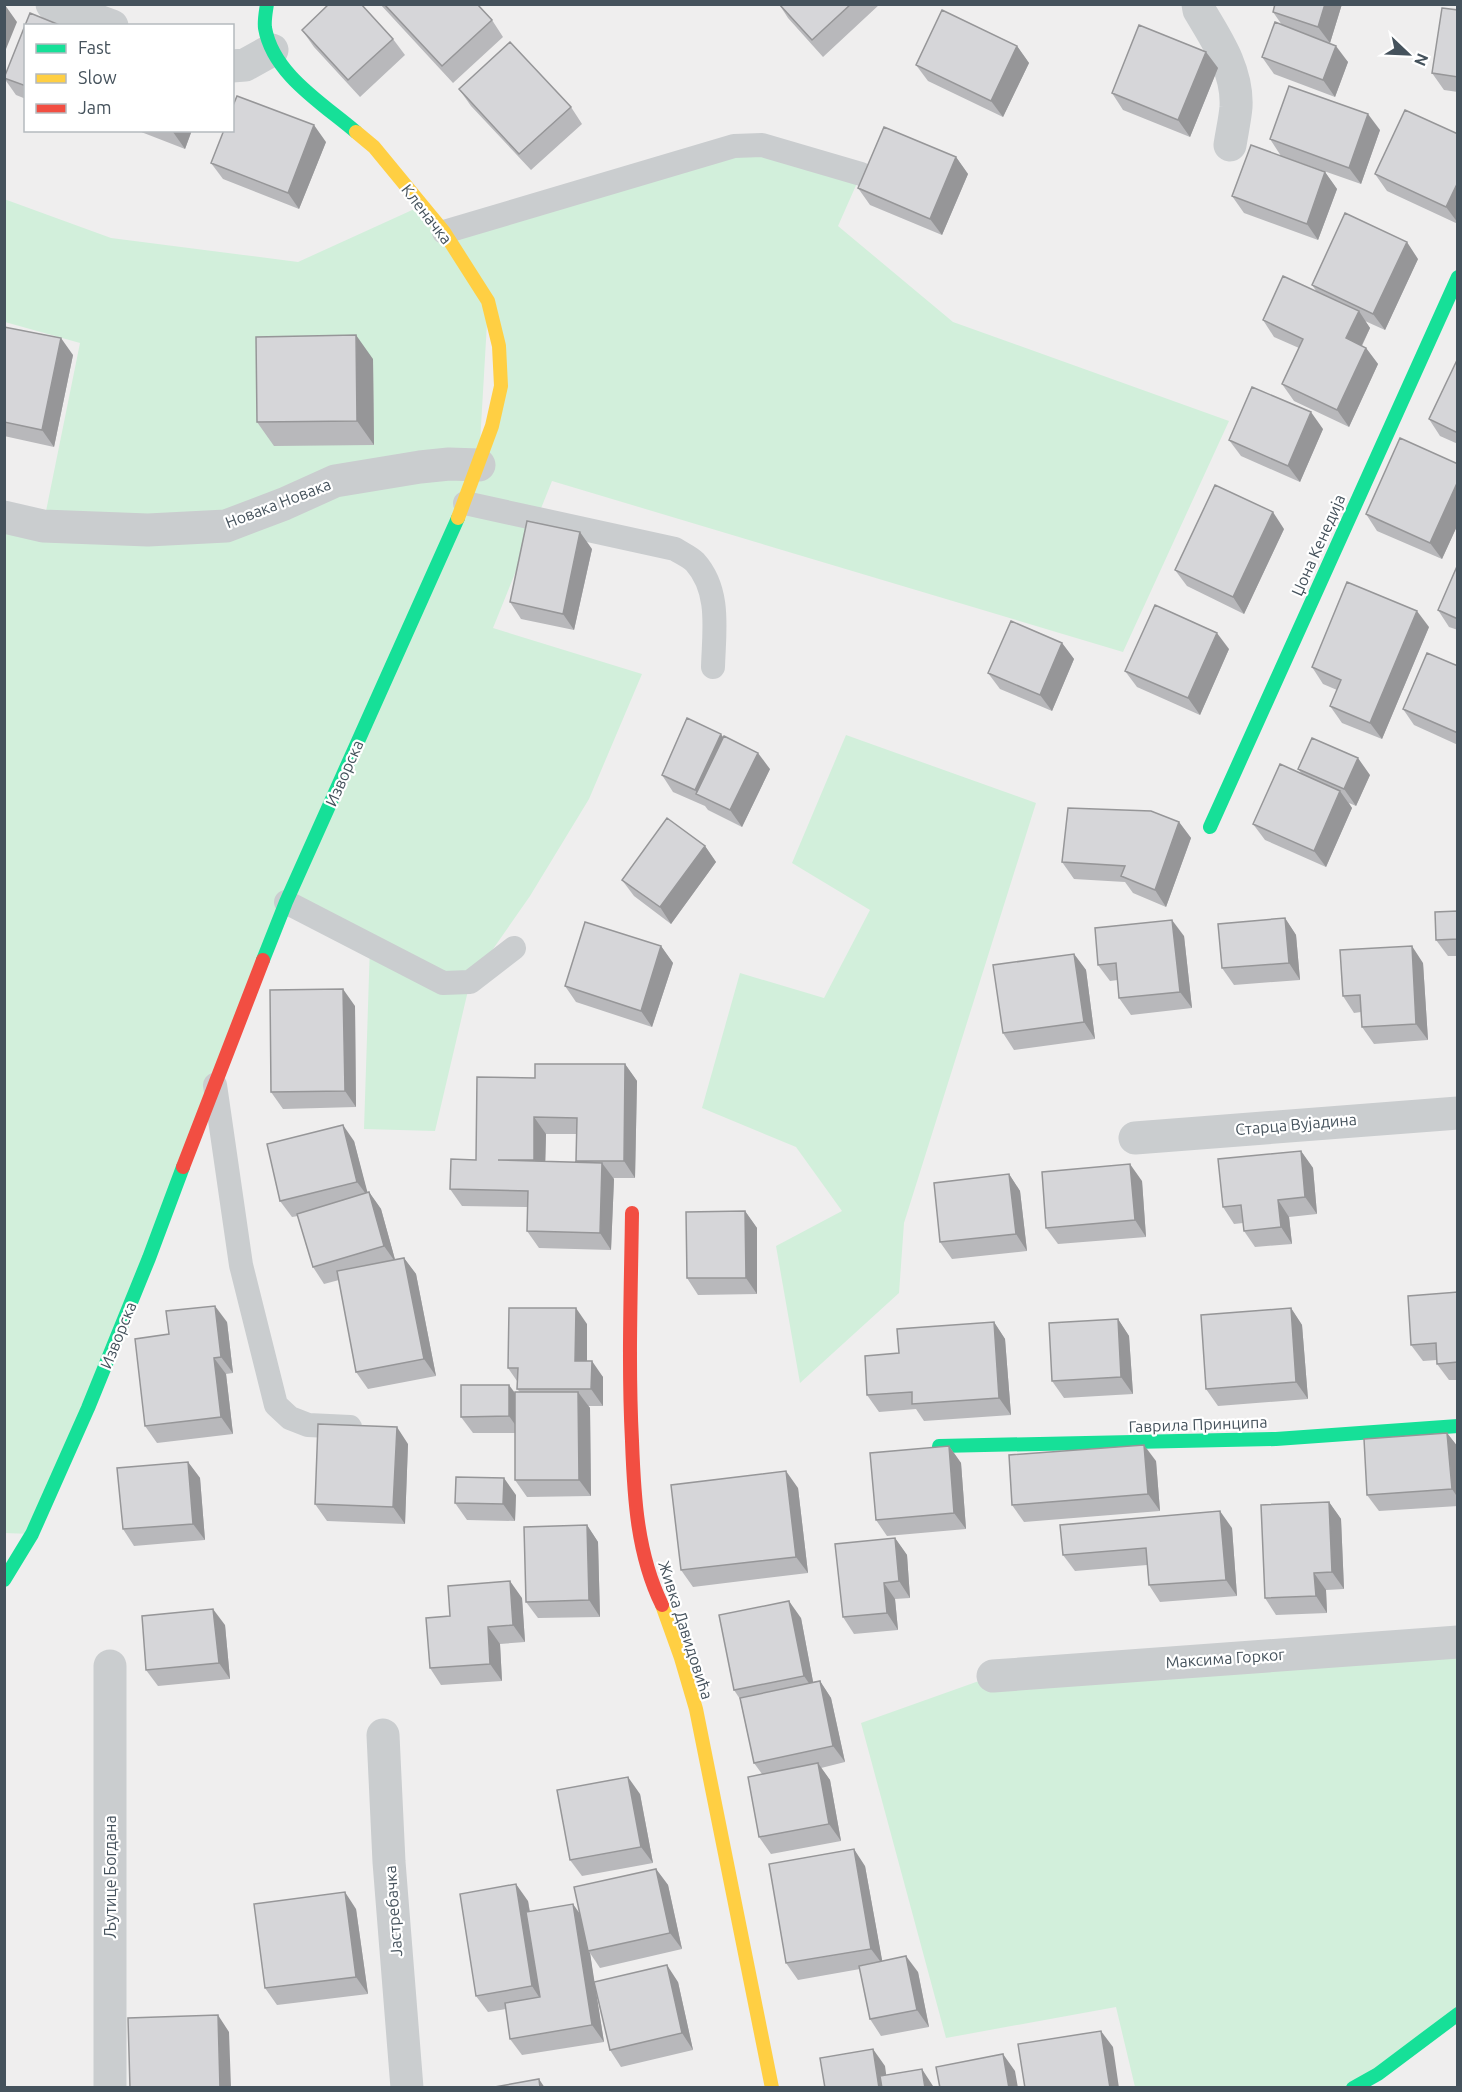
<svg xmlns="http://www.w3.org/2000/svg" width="1462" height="2092" font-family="Ubuntu,sans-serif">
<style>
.green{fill:#d2efdb;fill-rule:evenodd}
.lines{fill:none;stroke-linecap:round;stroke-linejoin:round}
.lane{stroke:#cacdcf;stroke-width:24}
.street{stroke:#cacdcf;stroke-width:33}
.fast{stroke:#16e098;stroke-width:14}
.slow{stroke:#ffcf43;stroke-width:14}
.jam{stroke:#f24e42;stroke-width:14}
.wall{fill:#b8b8bb;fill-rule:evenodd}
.shaded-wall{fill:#969698}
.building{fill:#d6d6d9;stroke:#969698;stroke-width:1.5}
.labels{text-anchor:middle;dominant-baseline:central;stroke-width:4.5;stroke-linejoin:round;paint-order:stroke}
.street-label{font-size:16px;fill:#45525c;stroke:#fff}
</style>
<rect width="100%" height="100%" fill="#efeeee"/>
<path class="green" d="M734 146 861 174 838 226 953 322 1229 421 1123 652 552 481 493 628 642 674 589 799 530 896 470 982 435 1131 364 1129 370 945 286 902 32 1534 4 1533V517L43 526 80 343 5 322 4 199 111 238 298 262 421 206 444 232ZM488 306 500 380 479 460Z
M846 735 1036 803 904 1223 899 1293 800 1383 776 1246 842 1211 796 1147 702 1108 740 973 824 998 870 910 792 863Z
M1457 1641V2014L1349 2088 1135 2087 1116 2007 946 2038 861 1723 993 1676Z"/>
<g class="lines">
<path class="lane" d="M444 232 734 146 762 145 861 174
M465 503 675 549C681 553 690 557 695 562 721 591 714 631 713 667
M286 902 443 983 470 982 514 948
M215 1085 241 1265 276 1405 290 1418 308 1425 350 1427"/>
<path class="street" d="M52 4 112 26
M1198 4 1199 10C1217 40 1238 71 1236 107 1235 119 1232 132 1230 145
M232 66 245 65 272 50
M4 517 43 526 148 530 226 526 284 504 335 481 420 467 449 464 479 465
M1135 1138 1458 1113
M993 1676 1458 1642
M383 1735 389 1862 407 2088
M110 2088V1666"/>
<path class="fast" d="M267 4C266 11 264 20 265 28 273 74 322 103 356 132
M1210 827 1458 277
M263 960 286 902 458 518
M939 1446 1276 1439 1458 1426
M4 1580 32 1534 88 1408 149 1258 183 1167
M1353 2088 1378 2074 1458 2014"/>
<path class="slow" d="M356 132 374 147 444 232 488 301 499 346 501 386 492 426 458 518
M662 1605 681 1658 696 1709 772 2088"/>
<path class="jam" d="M183 1167 263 960
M632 1213C631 1289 628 1365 632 1441 634 1497 637 1554 662 1605"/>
</g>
<path class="wall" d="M380 4H477L492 20 503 37 453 83Z
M779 4H880L823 57 788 18Z
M1342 4 1330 43 1348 62 1335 97 1274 74 1262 57 1282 25 1273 12Z
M1458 10V92L1444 90 1432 73Z
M26 26V99L16 95 4 78Z
M302 30 393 39 405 55 360 97 314 47Z
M1017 46 1029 63 1003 117 928 81 916 65Z
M1206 52 1218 68 1190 137 1123 110 1112 93Z
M459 89 571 107 582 124 531 170 471 106Z
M136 130H192L185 149Z
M1380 130 1361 184 1281 156 1270 139Z
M1458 134V224L1387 191 1375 174Z
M326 142 299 209 223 179 211 163Z
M956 157 968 174 942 235 870 205 858 188Z
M1325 172 1337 189 1318 240 1244 213 1232 196Z
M1418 259 1385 330 1365 321 1370 328 1362 346 1366 348 1378 364 1349 427 1294 401 1282 384 1299 348 1274 337 1263 320 1317 292 1312 285Z
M4 327 73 355 54 447 4 436Z
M1458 358V444L1440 436 1429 419Z
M373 359 374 445 274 446 257 422Z
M1323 429 1300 482 1241 456 1229 440Z
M1458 464V524L1442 559 1377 531 1366 514Z
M1284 529 1244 614 1187 586 1175 570Z
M592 549 574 630 521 619 510 602Z
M1458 564V630L1449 627 1438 610Z
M1429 627 1382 739 1342 723 1330 706 1337 690 1323 684 1312 667Z
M1062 643 1074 659 1052 711 1000 689 988 673Z
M1229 649 1200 715 1137 687 1125 671Z
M1458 666V745L1414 725 1403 709Z
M770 769 742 827 708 810 705 806 673 792 662 775Z
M1298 769 1370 775 1356 806 1349 803 1352 808 1326 867 1265 840 1253 824 1302 774Z
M1179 822 1191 838 1166 907 1133 893 1125 882 1074 879 1062 862Z
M705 846 716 862 671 924 634 896 622 880Z
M1458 911V956H1448L1436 940Z
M1285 918 1296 935 1300 980 1234 985 1222 968Z
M1184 936 1192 1008 1131 1015 1119 998 1118 980 1110 981 1098 965Z
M661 946 673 963 652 1027 576 1002 565 986Z
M1074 954 1086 970 1095 1039 1014 1050 1003 1033Z
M1423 963 1428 1040 1374 1044 1362 1027 1361 1012 1354 1013 1343 996Z
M355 1006 356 1107 283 1109 271 1092Z
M625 1064 637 1081 635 1178H613L614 1179 611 1250 539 1248 527 1231V1207L462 1206 450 1189 476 1160 535 1078ZM546 1134H577L576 1161 577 1162 545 1161Z
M354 1141 367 1193 369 1192 381 1209 395 1260 404 1258 416 1274 436 1376 368 1389 356 1372 339 1280 324 1284 313 1267 298 1216 292 1217 280 1201Z
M1301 1151 1313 1168 1317 1214 1289 1217 1292 1244 1255 1247 1244 1231 1243 1223 1234 1224 1223 1207Z
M1009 1174 1020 1191 1027 1251 952 1259 940 1242Z
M1142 1181 1146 1237 1058 1244 1046 1228Z
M745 1211 757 1228V1294L698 1295 687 1278Z
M1458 1292V1380H1449L1437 1364V1360L1423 1361 1411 1345Z
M1291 1308 1302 1325 1308 1399 1218 1406 1206 1389Z
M1118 1319 1129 1336 1133 1394 1064 1398 1052 1381Z
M227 1322 233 1373 226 1374 233 1434 157 1443 145 1426 169 1334Z
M994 1322 1005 1339 1011 1415 924 1421 916 1409 879 1412 867 1395 899 1353Z
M587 1324V1361L603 1377V1406H588L590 1408 591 1496 527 1497 515 1480V1433H473L461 1417 515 1393 520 1392 517 1389V1381L508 1368Z
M1447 1433 1458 1447V1506L1379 1511 1367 1495Z
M408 1444 405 1524 327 1521 315 1504Z
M949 1446 961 1463 966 1529 887 1536 876 1520Z
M1156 1461 1160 1511 1024 1522 1012 1505Z
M188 1462 200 1478 205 1540 134 1546 123 1529Z
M798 1488 808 1573 693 1587 681 1570Z
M516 1495 515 1521 467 1520 455 1503Z
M1329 1502 1341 1519 1344 1589 1326 1590 1327 1613 1276 1615 1265 1598Z
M587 1525 598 1542 600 1617 538 1618 526 1602Z
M1232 1528 1237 1596 1160 1602 1149 1585 1147 1565 1075 1571 1063 1555Z
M895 1538 907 1555 910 1598 895 1599 898 1630 854 1634 843 1617Z
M522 1598 525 1642 500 1644 502 1681 441 1685 430 1668 450 1616Z
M801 1618 813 1682 820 1681 831 1698 845 1762 821 1768 830 1780 841 1841 771 1854 759 1837 762 1774 754 1763 740 1699 734 1690Z
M225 1625 230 1679 158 1686 146 1670Z
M640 1794 653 1863 582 1876 570 1860Z
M865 1866 882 1961 918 1972 929 2027 881 2036 870 2019 860 1969 798 1980 786 1963Z
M656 1869 668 1885 682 1949 600 1968 590 1953 594 1982H678L693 2050 621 2067 610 2050 595 1987 604 2042 522 2055 510 2039 506 2009 488 2012 476 1996 528 1901 530 1911 580 1914Z
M356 1909 368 1994 277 2005 265 1988Z"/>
<path class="shaded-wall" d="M1325 4H1342L1330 43 1318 27Z
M5 5 17 22 4 54V7Z
M1017 46 1029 63 1003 117 991 101Z
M1336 46 1348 62 1335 97 1323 80Z
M1206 52 1218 68 1190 137 1178 120Z
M1368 114 1380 130 1361 184 1349 168Z
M314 125 326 142 299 209 288 193Z
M174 130H192L185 149 173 132Z
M956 157 968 174 942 235 930 219Z
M1325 172 1337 189 1318 240 1307 224Z
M1458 182V223L1446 207Z
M1407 242 1418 259 1385 330 1373 314Z
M1359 311 1370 328 1357 355 1346 338Z
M356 335 373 359 374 445 357 421Z
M61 338 73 355 54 447 42 430Z
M1366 348 1378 364 1349 427 1337 410Z
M1311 412 1323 429 1300 482 1288 466Z
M1458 481V524L1442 559 1430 543Z
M1273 512 1284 529 1244 614 1233 597Z
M580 532 592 549 574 630 563 614Z
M1417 611 1429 627 1382 739 1370 723Z
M1217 633 1229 649 1200 715 1188 698Z
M1062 643 1074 659 1052 711 1040 695Z
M721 734 732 750 698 794 695 790Z
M758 753 770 769 742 827 730 810Z
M1358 758 1370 775 1356 806 1344 789Z
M1340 791 1352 808 1326 867 1314 851Z
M1179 822 1191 838 1166 907 1155 890Z
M705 846 716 862 671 924 660 907Z
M1285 918 1296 935 1300 980 1289 963Z
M1172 920 1184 936 1192 1008 1180 992Z
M661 946 673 963 652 1027 641 1011Z
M1412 946 1423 963 1428 1040 1416 1024Z
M1074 954 1086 970 1095 1039 1084 1022Z
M343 989 355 1006 356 1107 345 1091Z
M625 1064 637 1081 635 1178 624 1161Z
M534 1117 546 1134 545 1176 534 1160Z
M343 1125 354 1141 369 1198 357 1182Z
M1301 1151 1313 1168 1317 1214 1305 1197Z
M602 1163 614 1179 611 1250 600 1233Z
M1130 1164 1142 1181 1146 1237 1135 1220Z
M1009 1174 1020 1191 1027 1251 1016 1234Z
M369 1192 381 1209 396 1263 384 1246Z
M1278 1200 1289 1217 1292 1244 1281 1227Z
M745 1211 757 1228V1294L746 1278Z
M404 1258 416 1274 436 1376 424 1359Z
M215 1306 227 1322 233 1373 221 1357Z
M576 1308 587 1324V1377L575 1361Z
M1291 1308 1302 1325 1308 1399 1296 1382Z
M1118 1319 1129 1336 1133 1394 1121 1377Z
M994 1322 1005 1339 1011 1415 999 1398Z
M214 1358 226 1374 233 1434 221 1417Z
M592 1361 603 1377V1406L591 1389Z
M509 1385 521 1401V1433L509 1416Z
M578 1392 590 1408 591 1496 579 1480Z
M397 1427 408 1444 405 1524 393 1507Z
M1447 1433 1458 1447V1498L1452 1489Z
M1144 1445 1156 1461 1160 1511 1148 1494Z
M949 1446 961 1463 966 1529 954 1513Z
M188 1462 200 1478 205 1540 193 1524Z
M786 1471 798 1488 808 1573 796 1557Z
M504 1478 516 1495 515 1521 503 1504Z
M1329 1502 1341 1519 1344 1589 1332 1572Z
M1220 1511 1232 1528 1237 1596 1226 1580Z
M587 1525 598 1542 600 1617 589 1600Z
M895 1538 907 1555 910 1598 899 1581Z
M1314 1573 1326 1590 1327 1613 1316 1596Z
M510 1581 522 1598 525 1642 513 1625Z
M884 1583 895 1599 898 1630 887 1613Z
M789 1601 801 1618 815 1692 804 1676Z
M213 1609 225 1625 230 1679 219 1663Z
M488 1627 500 1644 502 1681 490 1664Z
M820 1681 831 1698 845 1762 833 1746Z
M818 1763 830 1780 841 1841 829 1824Z
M628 1777 640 1794 653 1863 641 1847Z
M854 1849 865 1866 883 1965 871 1949Z
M656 1869 668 1885 682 1949 670 1933Z
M516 1884 528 1901 543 2003 532 1986Z
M345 1892 356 1909 368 1994 356 1977Z
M573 1904 585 1921 588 1951 590 1953 604 2042 592 2025Z
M906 1956 918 1972 929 2027 917 2010Z
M667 1965 678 1982 693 2050 682 2033Z
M218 2015 229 2032 231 2088H220Z
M1101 2031 1113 2047 1119 2088H1110Z
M873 2049 885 2066 888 2088H879Z
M1003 2054 1015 2071 1018 2088H1009Z
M922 2069 933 2086V2088H925Z
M539 2079 545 2088H540Z"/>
<path class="building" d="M329 4H361L393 39 348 80 302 30Z
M384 4H477L492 20 442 66Z
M779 4H851L812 40Z
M1275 4H1325L1318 27 1273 12Z
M1442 8 1458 10V77L1432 73Z
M942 10 1017 46 991 101 916 65Z
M30 13 62 26H26V86L4 78Z
M1275 22 1336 46 1323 80 1262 57Z
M1139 25 1206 52 1178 120 1112 93Z
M510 42 571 107 519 154 459 89Z
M1289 86 1368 114 1349 168 1270 139Z
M237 96 314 125 288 193 211 163 224 130H232V108Z
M1405 110 1458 134V182L1446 207 1375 174Z
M884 127 956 157 930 219 858 188Z
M1251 145 1325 172 1307 224 1232 196Z
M1345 213 1407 242 1373 314 1312 285Z
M1283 276 1359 311 1346 338 1366 348 1337 410 1282 384 1303 339 1263 320Z
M4 327 61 338 42 430 4 422Z
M356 335 357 421 257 422 256 337Z
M1458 358V433L1429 419Z
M1252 387 1311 412 1288 466 1229 440Z
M1400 438 1458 464V481L1430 543 1366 514Z
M1215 485 1273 512 1233 597 1175 570Z
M527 521 580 532 563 614 510 602Z
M1458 564V619L1438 610Z
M1347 582 1417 611 1370 723 1330 706 1341 680 1312 667Z
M1155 605 1217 633 1188 698 1125 671Z
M1011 621 1062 643 1040 695 988 673Z
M1427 653 1458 666V733L1403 709Z
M687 718 721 734 695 790 662 775Z
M724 736 758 753 730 810 696 794Z
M1312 738 1358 758 1344 789 1298 769Z
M1280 764 1340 791 1314 851 1253 824Z
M1068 808 1151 811 1179 822 1155 890 1121 876 1125 866 1062 862Z
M667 818 705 846 660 907 622 880Z
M1458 911V939L1436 940 1435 912Z
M1285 918 1289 963 1222 968 1218 924Z
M1172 920 1180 992 1119 998 1116 963 1098 965 1095 928Z
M585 922 661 946 641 1011 565 986Z
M1412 946 1416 1024 1362 1027 1360 995 1343 996 1340 950Z
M1074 954 1084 1022 1003 1033 993 965Z
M343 989 345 1091 271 1092 270 990Z
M535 1064H625L624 1161H576L577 1118 534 1117V1160H498L602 1163 600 1233 527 1231 528 1191 450 1189 451 1159 476 1160 477 1077 535 1078Z
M343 1125 357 1182 280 1201 267 1144Z
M1301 1151 1305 1197 1278 1200 1281 1227 1244 1231 1241 1205 1223 1207 1218 1159Z
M1130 1164 1135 1220 1046 1228 1042 1172Z
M1009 1174 1016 1234 940 1242 934 1183Z
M369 1192 384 1246 313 1267 297 1214Z
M745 1211 746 1278H687L686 1212Z
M404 1258 424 1359 356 1372 337 1271Z
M1458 1292V1362L1437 1364 1436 1343 1411 1345 1408 1296Z
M215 1306 221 1357 214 1358 221 1417 145 1426 135 1339 169 1334 166 1311Z
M509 1308H576L575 1361H592L591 1389H517L518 1368H508Z
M1291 1308 1296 1382 1206 1389 1201 1315Z
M1118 1319 1121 1377 1052 1381 1049 1323Z
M994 1322 999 1398 912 1404V1392L867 1395 865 1356 899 1353 897 1329Z
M461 1385H509V1416L461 1417Z
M515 1392H578L579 1480H515Z
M318 1424 397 1427 393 1507 315 1504Z
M1447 1433 1452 1489 1367 1495 1364 1439Z
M1144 1445 1148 1494 1012 1505 1009 1455Z
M949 1446 954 1513 876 1520 870 1453Z
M188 1462 193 1524 123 1529 117 1468Z
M786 1471 796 1557 681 1570 671 1485Z
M456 1477 504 1478 503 1504 455 1503Z
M1329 1502 1332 1572 1314 1573 1316 1596 1265 1598 1261 1505Z
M1220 1511 1226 1580 1149 1585 1146 1548 1063 1555 1060 1525Z
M587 1525 589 1600 526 1602 524 1527Z
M895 1538 899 1581 884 1583 887 1613 843 1617 835 1544Z
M510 1581 513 1625 488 1627 490 1664 430 1668 426 1618 450 1616 448 1586Z
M789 1601 804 1676 734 1690 719 1615Z
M213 1609 219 1663 146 1670 142 1616Z
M820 1681 833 1746 754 1763 740 1698Z
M818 1763 829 1824 759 1837 748 1777Z
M628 1777 641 1847 570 1860 557 1790Z
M854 1849 871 1949 786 1963 769 1864Z
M656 1869 670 1933 588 1951 574 1887Z
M516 1884 532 1986 476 1996 460 1894Z
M345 1892 356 1977 265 1988 254 1904Z
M573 1904 592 2025 510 2039 505 2003 540 1997 526 1912Z
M906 1956 917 2010 870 2019 859 1966Z
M667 1965 682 2033 610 2050 594 1982Z
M218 2015 220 2088H130L128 2018Z
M1101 2031 1110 2088H1025L1018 2044Z
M873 2049 879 2088H825L820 2058Z
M1003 2054 1009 2088H940L936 2067Z
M922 2069 925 2088H882L880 2076Z
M539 2079 540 2088H489Z"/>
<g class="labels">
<g class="street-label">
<text transform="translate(427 214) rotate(52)">Кленачка</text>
<text transform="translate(278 503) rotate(-21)">Новака Новака</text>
<text transform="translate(1318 545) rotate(-66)">Џона Кенедија</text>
<text transform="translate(344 773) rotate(-66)">Изворска</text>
<text transform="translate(1296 1124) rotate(-5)">Старца Вујадина</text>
<text transform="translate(118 1335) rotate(-68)">Изворска</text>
<text transform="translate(1198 1424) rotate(-2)">Гаврила Принципа</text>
<text transform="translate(686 1630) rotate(72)">Живка Давидовића</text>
<text transform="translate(1225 1658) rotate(-4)">Максима Горког</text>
<text transform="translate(110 1877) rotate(-90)">Љутице Богдана</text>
<text transform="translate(393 1911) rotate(-94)">Јастребачка</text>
</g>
</g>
<rect width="1462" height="2092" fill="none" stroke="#45525c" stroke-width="12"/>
<rect x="24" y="24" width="210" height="108" fill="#ffffff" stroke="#b5babe" stroke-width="1.5"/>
<rect x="36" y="44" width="30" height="9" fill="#16e098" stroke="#b5babe" stroke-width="1.5"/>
<text x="78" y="54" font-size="18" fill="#45525c">Fast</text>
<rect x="36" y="74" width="30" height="9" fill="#ffcf43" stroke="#b5babe" stroke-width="1.5"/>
<text x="78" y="84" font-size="18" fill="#45525c">Slow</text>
<rect x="36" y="104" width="30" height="9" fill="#f24e42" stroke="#b5babe" stroke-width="1.5"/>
<text x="78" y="114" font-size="18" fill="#45525c">Jam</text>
<g transform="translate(1408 54) rotate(113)" stroke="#ffffff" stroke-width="4.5" paint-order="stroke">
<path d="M0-4.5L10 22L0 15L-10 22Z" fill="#45525c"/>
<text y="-9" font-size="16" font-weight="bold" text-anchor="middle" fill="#45525c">N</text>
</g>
</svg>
